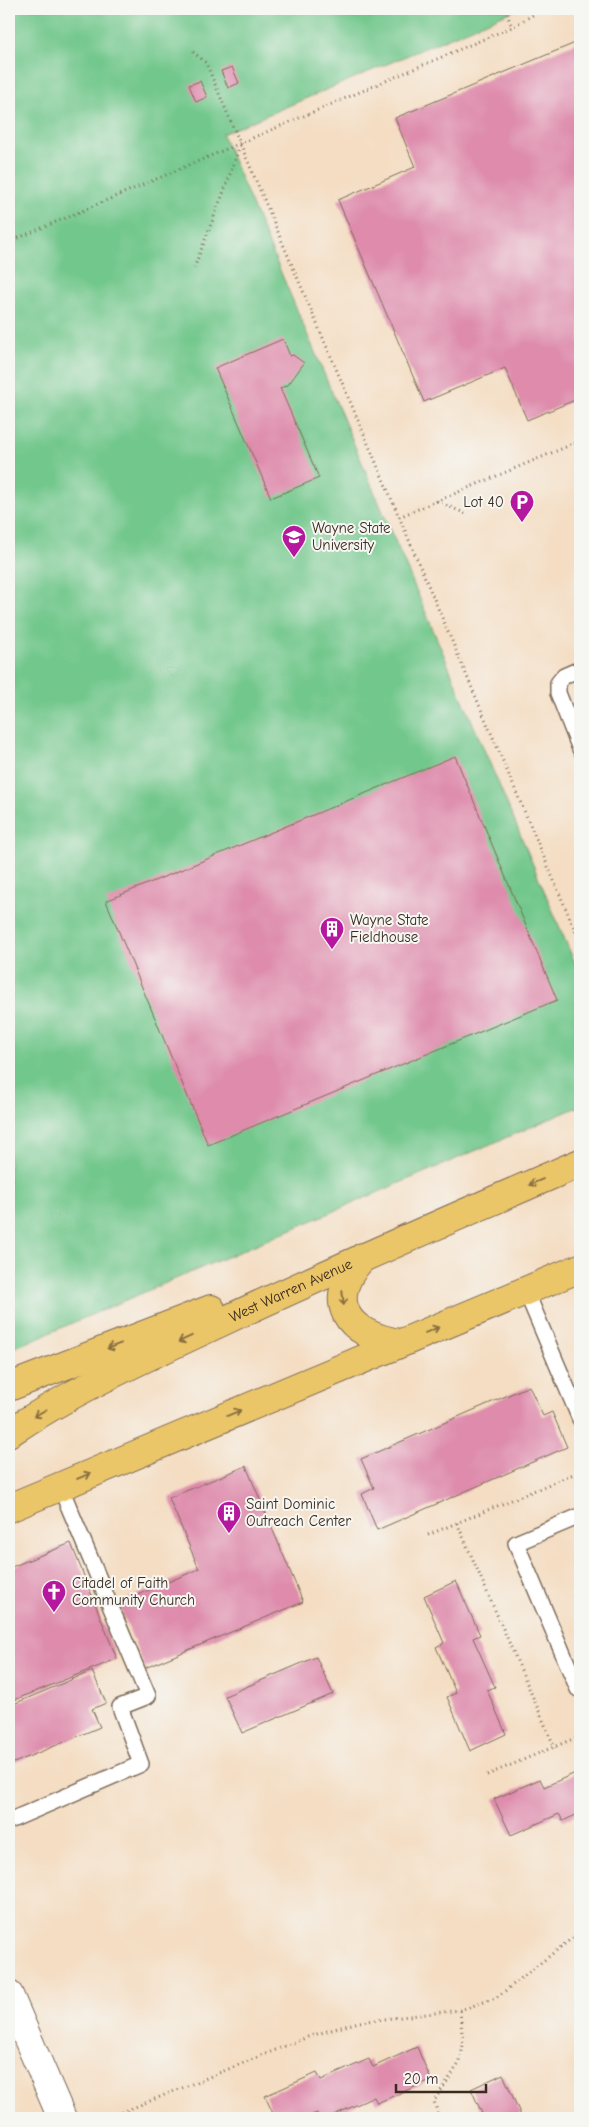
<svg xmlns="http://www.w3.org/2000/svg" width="589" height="2127" font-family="'Comic Neue',sans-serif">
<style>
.green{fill:#72c78c;stroke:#567855}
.building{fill:#de8bac}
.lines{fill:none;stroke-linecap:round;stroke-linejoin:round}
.service-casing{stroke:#7c6957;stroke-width:18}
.tertiary-casing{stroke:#7c6957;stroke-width:30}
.primary-casing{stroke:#7c6957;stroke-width:30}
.path{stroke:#7c6957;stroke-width:3;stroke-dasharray:1 4;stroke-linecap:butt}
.service{stroke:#fff;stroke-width:15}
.tertiary{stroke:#fff;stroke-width:28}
.primary{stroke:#ebc669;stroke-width:28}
.oneway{stroke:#8a7040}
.labels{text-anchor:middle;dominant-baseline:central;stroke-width:4;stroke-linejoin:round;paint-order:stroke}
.poi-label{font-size:15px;fill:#3b2a1e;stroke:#f6f6f2;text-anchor:start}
.street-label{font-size:15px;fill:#3b2a1e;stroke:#f6f6f2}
</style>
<rect width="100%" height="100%" fill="#f6f6f2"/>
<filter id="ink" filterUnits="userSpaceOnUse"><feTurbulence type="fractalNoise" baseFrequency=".02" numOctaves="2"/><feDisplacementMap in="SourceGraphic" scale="10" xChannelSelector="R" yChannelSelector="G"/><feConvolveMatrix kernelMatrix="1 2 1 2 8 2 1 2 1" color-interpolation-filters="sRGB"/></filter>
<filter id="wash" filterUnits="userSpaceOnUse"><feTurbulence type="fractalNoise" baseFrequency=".0096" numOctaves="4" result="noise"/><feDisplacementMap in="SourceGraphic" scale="20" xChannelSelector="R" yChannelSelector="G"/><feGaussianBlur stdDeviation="1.12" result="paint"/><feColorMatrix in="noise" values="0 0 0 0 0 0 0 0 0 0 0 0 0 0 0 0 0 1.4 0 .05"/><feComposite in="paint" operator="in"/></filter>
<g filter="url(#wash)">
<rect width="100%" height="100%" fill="#f4ddc2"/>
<path class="green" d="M9 9H517L222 134 580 975V1106L9 1350Z"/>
<g id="blocks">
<path class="building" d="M580 41V398L527 420 505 368 424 402 338 200 415 167 395 118Z
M232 67 239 83 228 88 221 71Z
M200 81 207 97 196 102 189 85Z
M283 339 290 356 293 355 304 363 288 385 280 388 319 478 271 498 215 368Z
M455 756 557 1000 208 1145 106 901Z
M529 1386 543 1416 552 1412 567 1447 377 1530 362 1494 374 1488 361 1459Z
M246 1466 303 1602 145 1668 118 1603 199 1569 169 1498Z
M71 1543 117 1659 9 1702V1568Z
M456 1581 480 1635 473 1638 495 1687 487 1690 506 1734 470 1751 447 1697 456 1693 436 1647 444 1643 424 1596Z
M316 1657 333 1694 242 1733 225 1696Z
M92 1671 106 1703 92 1709 100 1727 9 1765V1706Z
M580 1771V1813L563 1821 559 1814 511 1835 494 1799 540 1779 544 1787Z
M417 2047 431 2080 377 2103 374 2097 327 2118H319L317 2113 304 2118H275L265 2096 317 2073 321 2080 369 2059 373 2067Z
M503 2074 522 2118H484L471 2089Z"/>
</g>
</g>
<g filter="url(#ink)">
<use href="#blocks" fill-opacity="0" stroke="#7c6957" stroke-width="1"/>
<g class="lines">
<defs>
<path id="service" d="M580 669 564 676 558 683V693L580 749
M526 1291 580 1419
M580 1516 516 1543 578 1689 580 1688
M9 1821 141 1764 120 1707 148 1696 60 1486"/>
<path id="tertiary" d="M9 1995 62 2118"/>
<g id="primary">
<path d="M363 1257C323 1301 346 1335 400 1343"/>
<path d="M9 1387 211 1309"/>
<path id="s1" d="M9 1433C73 1390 143 1359 213 1326 335 1269 457 1216 580 1163"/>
<path d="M9 1508 580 1268"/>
</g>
</defs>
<use href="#service" class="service-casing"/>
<use href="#tertiary" class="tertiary-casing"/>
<use href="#primary" class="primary-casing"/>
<path class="path" d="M505 9 512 27
M193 52 206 63 580 942
M9 242 512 27 543 9
M194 268 226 186 240 145
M437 501 466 514
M399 517 580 441
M577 1307 580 1314
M457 1523 555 1748
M428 1535 576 1473
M487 1775 580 1736
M108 2118 310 2036 359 2022 460 2010 496 1998 580 1932
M439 2118 434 2101 460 2062 463 2045 460 2010"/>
<use href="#service" class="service"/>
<use href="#tertiary" class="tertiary"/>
<use href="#primary" class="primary"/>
</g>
<defs><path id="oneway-shaft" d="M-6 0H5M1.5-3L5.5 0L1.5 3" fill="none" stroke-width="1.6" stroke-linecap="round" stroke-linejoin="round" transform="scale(1.25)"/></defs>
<g class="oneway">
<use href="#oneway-shaft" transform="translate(536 1182) rotate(157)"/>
<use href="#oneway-shaft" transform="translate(343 1298) rotate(84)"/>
<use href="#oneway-shaft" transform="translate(432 1330) rotate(-22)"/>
<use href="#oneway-shaft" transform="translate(185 1339) rotate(155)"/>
<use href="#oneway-shaft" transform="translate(114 1346) rotate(159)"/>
<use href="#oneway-shaft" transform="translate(40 1413) rotate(150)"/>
<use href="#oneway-shaft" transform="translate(234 1413) rotate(-23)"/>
<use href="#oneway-shaft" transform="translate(84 1476) rotate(-23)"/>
</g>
</g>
<defs>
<symbol id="parking-pin" viewBox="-11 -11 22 30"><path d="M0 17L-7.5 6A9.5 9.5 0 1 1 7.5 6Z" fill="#b5179e" stroke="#f6f6f2"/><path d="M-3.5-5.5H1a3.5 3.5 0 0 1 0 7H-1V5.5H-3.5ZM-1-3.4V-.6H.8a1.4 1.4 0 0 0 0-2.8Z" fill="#fff"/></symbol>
<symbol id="university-pin" viewBox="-11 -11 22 30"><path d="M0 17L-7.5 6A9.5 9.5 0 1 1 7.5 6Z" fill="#b5179e" stroke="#f6f6f2"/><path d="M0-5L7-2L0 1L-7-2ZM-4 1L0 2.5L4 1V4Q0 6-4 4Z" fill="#fff"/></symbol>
<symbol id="building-pin" viewBox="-11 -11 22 30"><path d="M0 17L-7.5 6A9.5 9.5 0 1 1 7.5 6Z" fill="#b5179e" stroke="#f6f6f2"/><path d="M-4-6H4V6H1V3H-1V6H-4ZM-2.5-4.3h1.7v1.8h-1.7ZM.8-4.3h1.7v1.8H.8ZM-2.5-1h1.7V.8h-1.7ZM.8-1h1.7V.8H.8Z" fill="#fff"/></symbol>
<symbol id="church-pin" viewBox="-11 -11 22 30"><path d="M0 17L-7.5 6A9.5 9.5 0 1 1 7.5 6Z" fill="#b5179e" stroke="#f6f6f2"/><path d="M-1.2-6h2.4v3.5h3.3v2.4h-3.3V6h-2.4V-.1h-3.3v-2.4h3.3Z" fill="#fff"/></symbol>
</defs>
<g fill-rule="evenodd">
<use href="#parking-pin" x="508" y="488" width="28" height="38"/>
<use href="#university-pin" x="280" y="523" width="28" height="38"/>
<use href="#building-pin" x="318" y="915" width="28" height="38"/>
<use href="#building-pin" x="215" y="1499" width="28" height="38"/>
<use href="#church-pin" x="40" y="1578" width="28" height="38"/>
</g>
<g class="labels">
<g class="poi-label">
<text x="504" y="502" text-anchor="end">Lot 40</text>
<text x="312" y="528">Wayne State<tspan x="312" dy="17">University</tspan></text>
<text x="350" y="920">Wayne State<tspan x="350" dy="17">Fieldhouse</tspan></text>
<text x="246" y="1504">Saint Dominic<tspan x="246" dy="17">Outreach Center</tspan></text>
<text x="72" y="1583">Citadel of Faith<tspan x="72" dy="17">Community Church</tspan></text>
</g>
<g class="street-label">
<text stroke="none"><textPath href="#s1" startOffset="316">West Warren Avenue</textPath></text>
</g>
</g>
<rect width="589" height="2127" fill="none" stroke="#f6f6f2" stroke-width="30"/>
<path d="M396 2084v8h90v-8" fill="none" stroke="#3b2a1e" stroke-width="2.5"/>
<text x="404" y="2084" font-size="15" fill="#3b2a1e" stroke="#f6f6f2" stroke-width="4" paint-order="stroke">20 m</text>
</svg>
